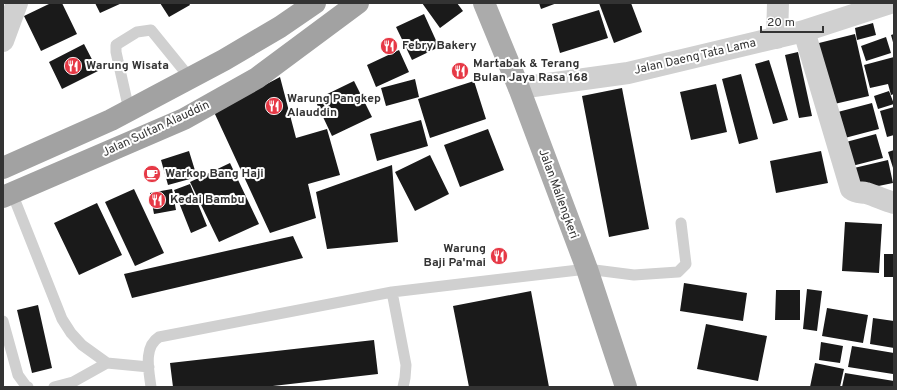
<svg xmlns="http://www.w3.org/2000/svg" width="897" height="390" font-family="Overpass,sans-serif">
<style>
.building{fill:#1a1a1a}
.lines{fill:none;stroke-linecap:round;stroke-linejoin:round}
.service{stroke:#d0d0d0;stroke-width:11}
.minor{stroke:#d0d0d0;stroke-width:22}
.primary{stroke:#ababab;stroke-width:22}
.trunk{stroke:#a2a2a2;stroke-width:22}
.labels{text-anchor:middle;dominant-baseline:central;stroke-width:4;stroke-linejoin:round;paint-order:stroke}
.poi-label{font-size:12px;font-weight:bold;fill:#333;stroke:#fff;text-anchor:start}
.street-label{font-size:12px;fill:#333;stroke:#fff}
</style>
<rect width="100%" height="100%" fill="#fff"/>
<path class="building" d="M51 3H62L77 34 41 51 24 16Z
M95 3H122L100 13Z
M160 3H189L190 5 169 17Z
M422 3H457L463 11 440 28Z
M539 3H557L541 9Z
M599 3H631L642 32 614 43Z
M599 10 608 38 560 53 552 24Z
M424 14 439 47 412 60 396 27Z
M873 23 876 35 857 40 855 28Z
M855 34 869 96 830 105 815 44Z
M894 34V46L891 35Z
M886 37 891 53 866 61 861 46Z
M84 44 98 71 62 89 49 62Z
M399 50 409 72 376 87 367 65Z
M798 52 812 116 799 118 785 55Z
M894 57V94L891 95 888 84 870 88 864 65Z
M769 60 788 120 773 124 755 64Z
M741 74 758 139 739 144 722 79Z
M280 77 296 138 327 129 340 175 308 184 316 218 270 233 214 112Z
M415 79 419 97 386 106 381 88Z
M354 81 372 117 332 136 315 100Z
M474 81 486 119 430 138 418 99Z
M716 84 727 132 691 140 680 92Z
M622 88 649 229 609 237 582 96Z
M889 91 894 104 878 109 874 96Z
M872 103 879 129 841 139 834 113Z
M894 107V135L887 137 880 111Z
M421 120 428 146 377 161 370 134Z
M488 129 504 170 460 187 444 145Z
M876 134 883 158 852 166 846 142Z
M894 150V171L888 152Z
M189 151 197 177 168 185 161 160Z
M821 151 828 183 776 193 770 161Z
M430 155 449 194 415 211 395 172Z
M888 160 893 183 859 190 854 168Z
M230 163 259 224 219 242 190 182Z
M392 165 398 242 327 249 316 192Z
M190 184 207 226 191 233 174 190Z
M134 189 164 253 135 266 105 202Z
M172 189 176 210 154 214 150 193Z
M97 203 122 255 79 275 54 223Z
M845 222 882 224 879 273 842 271Z
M293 236 303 258 132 298 124 274Z
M884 254H894V277H884Z
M684 283 747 293 743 321 680 311Z
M807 289 822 291 817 331 803 329Z
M776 290H800V320H775Z
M531 291 549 387H469L453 306Z
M38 305 52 368 32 373 17 310Z
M827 308 868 315 863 343 822 336Z
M873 318 894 321V348L870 344Z
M706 324 767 336 758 381 697 369Z
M374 340 378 374 264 387H173L170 363Z
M821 342 843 346 840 363 819 360Z
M852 346 894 353 893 374 848 367Z
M815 363 844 369 840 387H810Z
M845 373 894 381V387H842Z"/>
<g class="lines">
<path class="service" d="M129 110 116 52V45L137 32 151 30 190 78
M12 193 62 319 71 333 82 345 107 363 149 367
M392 292 406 365 405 378 403 387
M3 321 18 375 26 386 28 387
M54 387 73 382 107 363
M151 387C149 371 143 347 159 337L392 292 587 269 634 275 678 272 686 264 681 223"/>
<path class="minor" d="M804 31 851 189C856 193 860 192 866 193 876 196 884 200 894 203
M777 38 778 3
M3 41 17 3
M519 88 628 73 804 31 890 3"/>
<path class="primary" d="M484 3 519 88 587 269 626 387"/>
<path class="trunk" d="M3 168 111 120 224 60 280 27 315 3
M3 197 184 119 257 78 358 3"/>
</g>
<defs>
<symbol id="restaurant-disc" viewBox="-11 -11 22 22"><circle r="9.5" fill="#e63946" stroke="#fff"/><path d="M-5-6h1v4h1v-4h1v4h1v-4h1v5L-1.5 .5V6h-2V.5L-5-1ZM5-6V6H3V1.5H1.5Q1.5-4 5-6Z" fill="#fff"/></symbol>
<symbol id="cafe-disc" viewBox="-11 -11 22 22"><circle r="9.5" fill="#e63946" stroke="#fff"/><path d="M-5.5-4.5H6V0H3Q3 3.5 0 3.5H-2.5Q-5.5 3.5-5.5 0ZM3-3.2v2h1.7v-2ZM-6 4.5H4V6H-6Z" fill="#fff"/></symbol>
</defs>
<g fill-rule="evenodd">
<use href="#restaurant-disc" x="379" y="36" width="20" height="20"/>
<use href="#restaurant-disc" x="63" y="56" width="20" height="20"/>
<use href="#restaurant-disc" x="450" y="61" width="20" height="20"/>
<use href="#restaurant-disc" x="264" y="96" width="20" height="20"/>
<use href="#cafe-disc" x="142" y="164" width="20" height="20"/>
<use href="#restaurant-disc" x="147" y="190" width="20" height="20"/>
<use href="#restaurant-disc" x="489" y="246" width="20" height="20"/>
</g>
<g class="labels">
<g class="poi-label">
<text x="402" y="46">Febry Bakery</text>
<text x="473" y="64">Martabak &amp; Terang<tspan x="473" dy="14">Bulan Jaya Rasa 168</tspan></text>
<text x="86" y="66">Warung Wisata</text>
<text x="287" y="99">Warung Pangkep<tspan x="287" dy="14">Alauddin</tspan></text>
<text x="165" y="174">Warkop Bang Haji</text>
<text x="170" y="200">Kedai Bambu</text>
<text x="486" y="249" text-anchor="end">Warung<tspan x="486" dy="14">Baji Pa'mai</tspan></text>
</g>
<g class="street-label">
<text transform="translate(695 57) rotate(-13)">Jalan Daeng Tata Lama</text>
<text transform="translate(156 129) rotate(-25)">Jalan Sultan Alauddin</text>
<text transform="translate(558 194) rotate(70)">Jalan Mallengkeri</text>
</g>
</g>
<rect width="897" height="390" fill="none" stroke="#333333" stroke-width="8"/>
<path d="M761 26v6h62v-6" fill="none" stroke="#333333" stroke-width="2"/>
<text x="767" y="26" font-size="12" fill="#333333" stroke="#ffffff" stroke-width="3" paint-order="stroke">20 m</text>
</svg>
